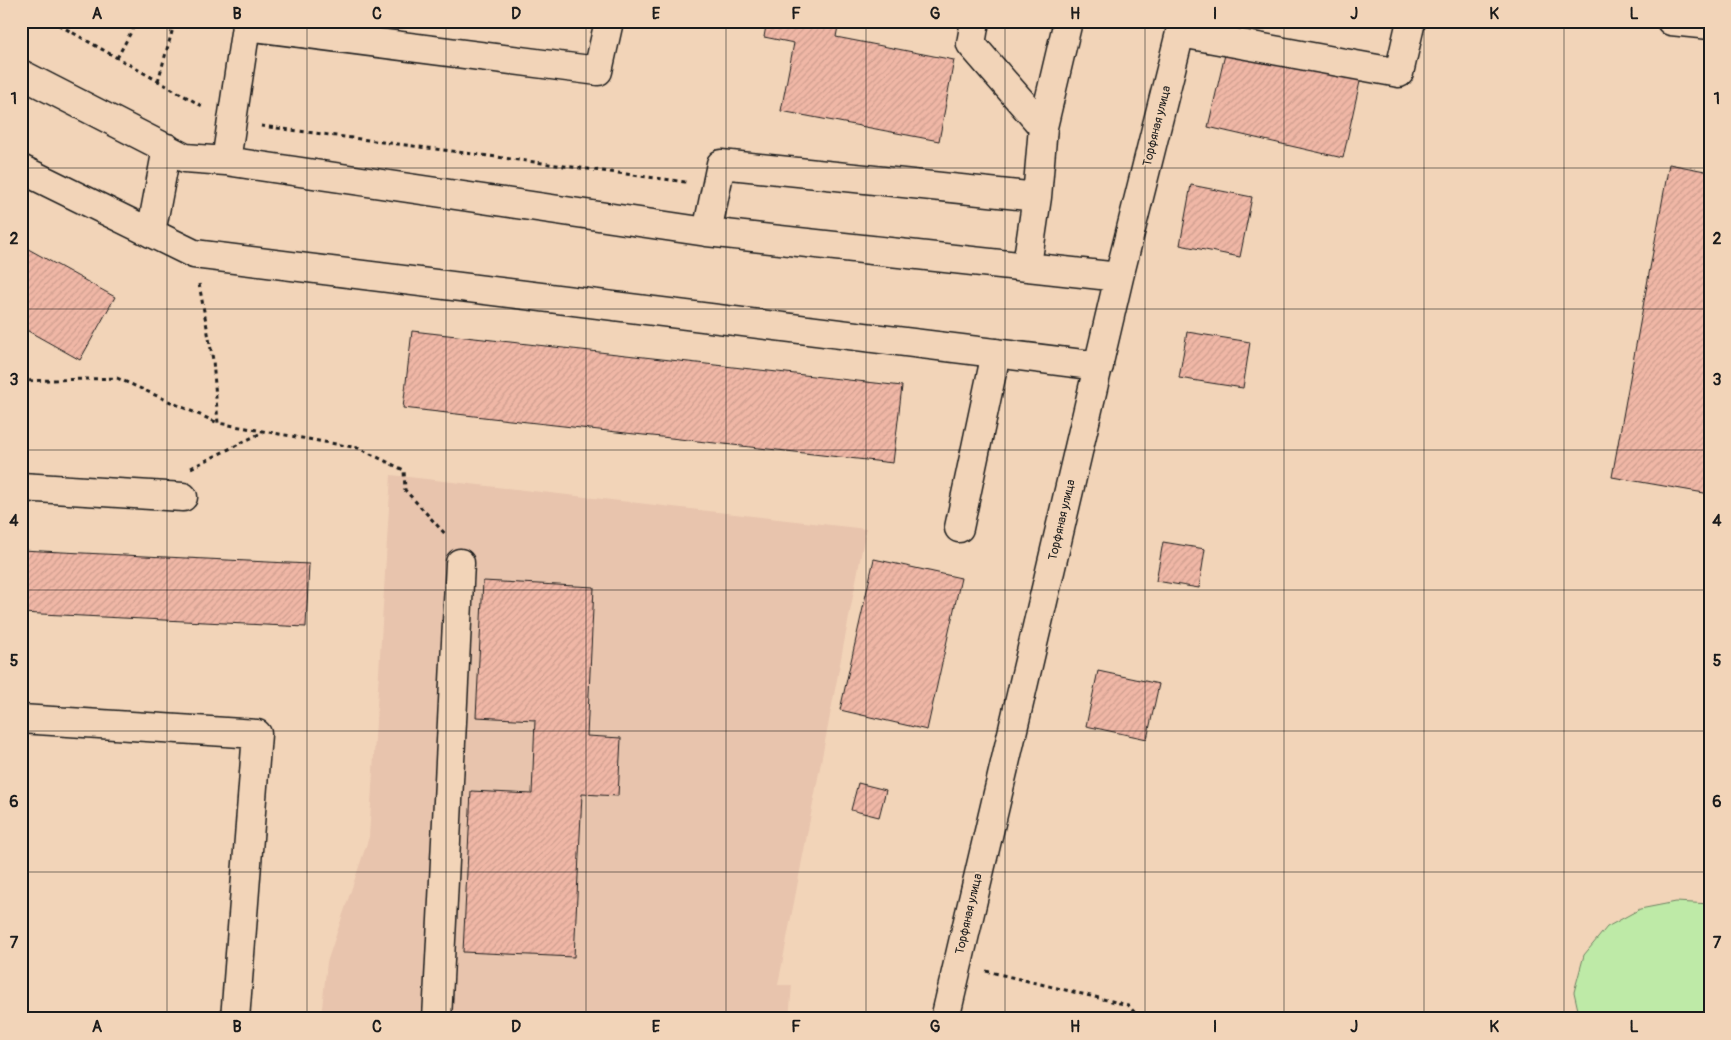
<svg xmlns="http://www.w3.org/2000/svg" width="1731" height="1040" font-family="Pangolin,sans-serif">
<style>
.built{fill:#e8c4ad}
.pitch{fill:#beeaa7;stroke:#6d8362}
.building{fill:url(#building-hatch);stroke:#1c1c1c}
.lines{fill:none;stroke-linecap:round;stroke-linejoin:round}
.minor-casing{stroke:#1c1c1c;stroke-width:31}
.path{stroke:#1c1c1c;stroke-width:3;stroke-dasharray:4 4;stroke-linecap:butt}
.minor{stroke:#f2d4b8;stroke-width:28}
.grid{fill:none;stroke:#1c1c1c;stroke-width:1;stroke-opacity:0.55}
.labels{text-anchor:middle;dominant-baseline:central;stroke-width:4;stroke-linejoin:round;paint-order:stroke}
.street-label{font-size:12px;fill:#1c1c1c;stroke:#f2d4b8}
.neatline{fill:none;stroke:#1c1c1c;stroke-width:2}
.grid-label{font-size:16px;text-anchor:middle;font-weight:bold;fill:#1c1c1c}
</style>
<defs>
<pattern id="building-hatch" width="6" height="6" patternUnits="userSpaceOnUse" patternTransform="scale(1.25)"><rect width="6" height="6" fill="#f0b7a6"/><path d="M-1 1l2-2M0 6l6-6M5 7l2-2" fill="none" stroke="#cd9d8e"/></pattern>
</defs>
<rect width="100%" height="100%" fill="#f2d4b8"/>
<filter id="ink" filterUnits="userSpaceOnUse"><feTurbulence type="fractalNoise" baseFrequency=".02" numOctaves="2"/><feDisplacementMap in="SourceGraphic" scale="10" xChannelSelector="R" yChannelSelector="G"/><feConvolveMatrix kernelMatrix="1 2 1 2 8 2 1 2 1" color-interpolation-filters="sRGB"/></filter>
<g filter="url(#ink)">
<path class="built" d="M391 475 866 529 778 985H792L789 1019 321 1017 327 962 369 837Z"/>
<path class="pitch" d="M1676 902 1710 904V1019H1580L1574 992 1584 955 1607 927 1640 909Z"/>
<path class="building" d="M767 21H839L836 37 954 60 939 141 781 111 794 43 764 37Z
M1227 46 1361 77 1343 158 1208 127Z
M1669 164 1710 172V494L1612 477Z
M1191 185 1252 197 1240 257 1180 245Z
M21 245 115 297 80 360 21 327Z
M412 331 902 386 893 463 403 408Z
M1187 332 1250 342 1243 388 1179 378Z
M1163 542 1205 549 1199 588 1156 581Z
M21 550 309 564 306 627 21 613Z
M874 559 961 578 927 730 840 710Z
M483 581 594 587 587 736 621 738 618 796 582 794 574 957 463 952 471 791 532 794 535 720 476 717Z
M1098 671 1159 684 1147 739 1086 726Z
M858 783 886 790 879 817 851 810Z"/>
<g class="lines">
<defs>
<path id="minor" d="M975 21 971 44 1043 127
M1671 21 1710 25
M1181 33 1399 73 1411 21
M21 74 185 158 226 161 707 232 1119 277
M226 161 246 26 598 71 609 21
M21 169 194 254 1099 366
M707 232 721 164 1037 197
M151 233 167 148
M1027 265 1037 197 1043 127 1068 21
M21 487 183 497
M959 528 996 353
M21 719 257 734 235 1019
M437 1019 460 563
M945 1019 1119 277 1183 21"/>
</defs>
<use href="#minor" class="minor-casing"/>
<path class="path" d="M52 21 204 107
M117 58 137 21
M158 81 175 21
M261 126 686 182
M199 284 213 360 218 423 358 448 404 470 405 490 447 536
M21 381 117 378 218 423
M191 468 263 432
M986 971 1128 1005 1140 1019"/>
<use href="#minor" class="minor"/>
</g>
</g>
<path class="grid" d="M167 21V1019M307 21V1019M446 21V1019M586 21V1019M726 21V1019M866 21V1019M1005 21V1019M1145 21V1019M1284 21V1019M1424 21V1019M1564 21V1019M21 168H1710M21 309H1710M21 450H1710M21 590H1710M21 731H1710M21 872H1710"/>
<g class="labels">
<g class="street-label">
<text transform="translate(1157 126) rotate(-76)">Торфяная улица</text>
<text transform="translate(1062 520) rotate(-77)">Торфяная улица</text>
<text transform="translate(969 914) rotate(-77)">Торфяная улица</text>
</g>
</g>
<rect width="1731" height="1040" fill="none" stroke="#f2d4b8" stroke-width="55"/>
<rect x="28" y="28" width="1676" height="984" class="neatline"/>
<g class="grid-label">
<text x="97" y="19">A</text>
<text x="237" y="19">B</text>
<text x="377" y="19">C</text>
<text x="516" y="19">D</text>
<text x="656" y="19">E</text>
<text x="796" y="19">F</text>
<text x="935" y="19">G</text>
<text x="1075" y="19">H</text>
<text x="1215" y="19">I</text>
<text x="1354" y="19">J</text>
<text x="1494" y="19">K</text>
<text x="1634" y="19">L</text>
<text x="14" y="104">1</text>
<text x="1717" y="104">1</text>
<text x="14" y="244">2</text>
<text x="1717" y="244">2</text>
<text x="14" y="385">3</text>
<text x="1717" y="385">3</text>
<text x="14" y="526">4</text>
<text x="1717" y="526">4</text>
<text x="14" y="666">5</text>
<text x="1717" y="666">5</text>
<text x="14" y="807">6</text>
<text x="1717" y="807">6</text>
<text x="14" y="948">7</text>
<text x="1717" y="948">7</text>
<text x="97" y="1032">A</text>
<text x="237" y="1032">B</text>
<text x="377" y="1032">C</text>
<text x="516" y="1032">D</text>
<text x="656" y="1032">E</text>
<text x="796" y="1032">F</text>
<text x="935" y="1032">G</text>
<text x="1075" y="1032">H</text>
<text x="1215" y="1032">I</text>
<text x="1354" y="1032">J</text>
<text x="1494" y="1032">K</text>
<text x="1634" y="1032">L</text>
</g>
</svg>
